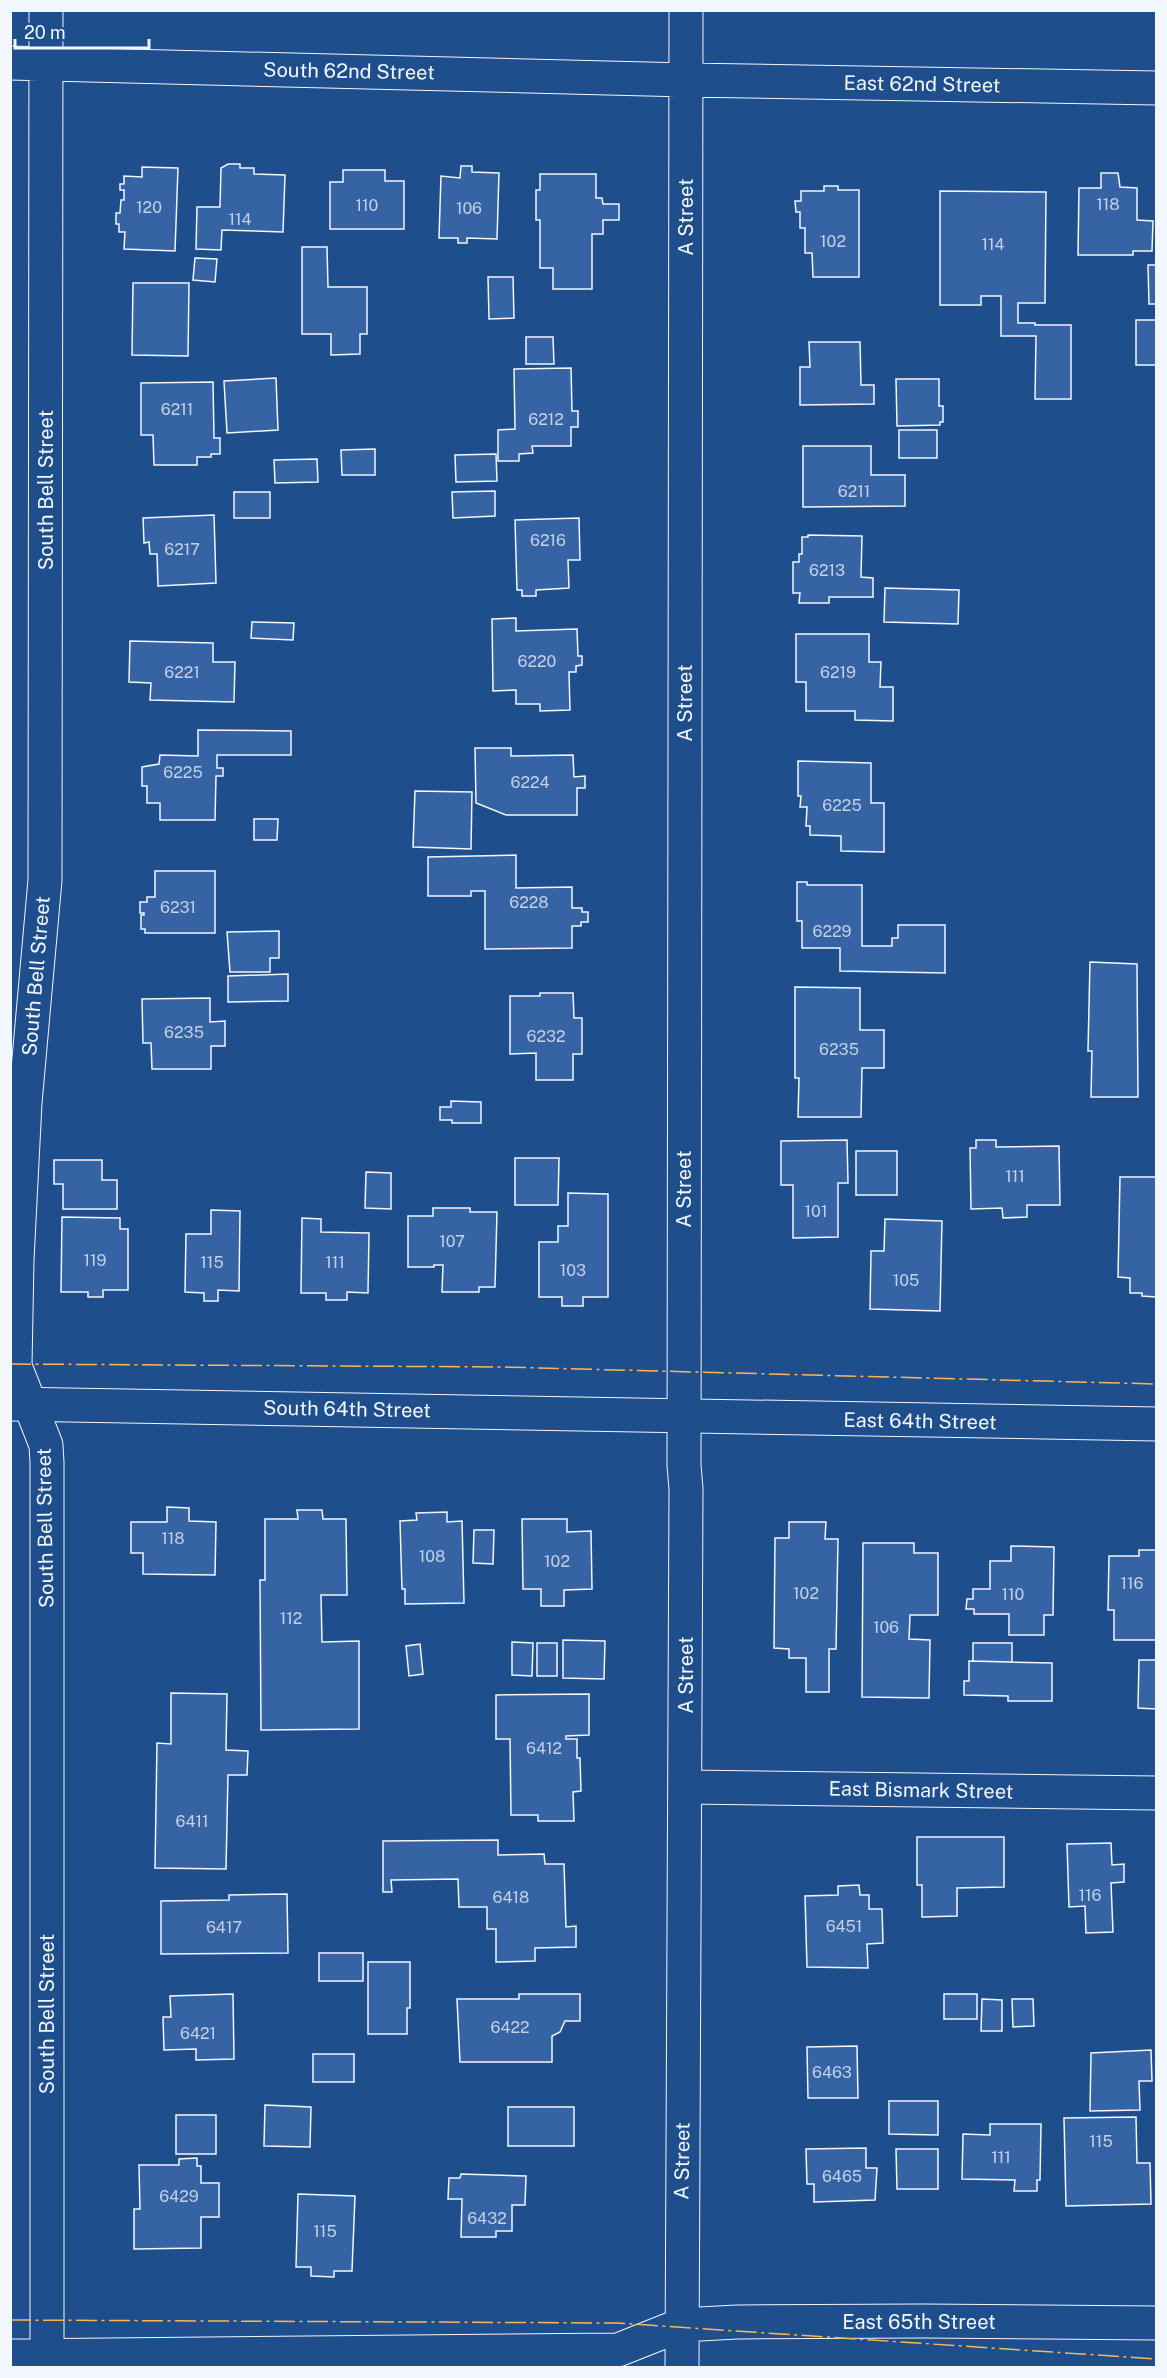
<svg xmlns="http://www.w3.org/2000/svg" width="1167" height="2378" font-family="'Public Sans',sans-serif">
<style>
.building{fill:#3563a3;stroke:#f2f6ff;stroke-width:1.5}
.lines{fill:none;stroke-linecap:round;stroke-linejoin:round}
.minor-casing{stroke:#f2f6ff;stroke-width:35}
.tertiary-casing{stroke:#f2f6ff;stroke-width:35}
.minor{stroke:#1f4e8c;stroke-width:33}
.tertiary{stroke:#1f4e8c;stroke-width:33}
.power{stroke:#ffb74d;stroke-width:1.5;stroke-dasharray:21 4.5 3 4.5;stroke-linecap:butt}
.labels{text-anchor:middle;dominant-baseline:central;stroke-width:4.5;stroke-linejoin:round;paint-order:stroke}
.number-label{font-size:16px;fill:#c3d1e8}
.street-label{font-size:20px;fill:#f2f6ff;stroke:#1f4e8c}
</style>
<rect width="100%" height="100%" fill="#1f4e8c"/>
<path class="building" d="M228 164H240V168H254V174L285 175 283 232 222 230 221 250 196 249 197 207H220L221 168Z
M461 166H472V172L499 173 497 239 467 238V243H458V238H439L441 176 460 178Z
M142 167 178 168 175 251 124 249 125 232H119V224H116V213H120L121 200H124V190H120V184H124V176L142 177Z
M343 170H385V181H404V229H330V182H343Z
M1101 173H1118L1120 187 1137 188V220L1153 221 1152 251H1133V255H1078L1079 188H1101Z
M540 174H596V198H602L603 204H619V220H603V234H592V289H553V268H540V220H536V190H540Z
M824 186H838V190H859V277H813L812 253H805V228H800V212H796L795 201H801V191H824Z
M940 191 1046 192 1045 303H1018V323H1035V325H1071V399H1035L1036 336H1001V296H981V305H940Z
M302 247H327L328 287H367V334H360V354L331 355V334H302Z
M195 258 217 259 215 282 193 280Z
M1148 265H1156V304H1149Z
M488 277H513L514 318 489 319Z
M133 283H189L188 356 132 355Z
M1136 320H1156V365H1136Z
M526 337H553L554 364H526Z
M809 342H860L861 385H874V404L800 405V367H810Z
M571 368 572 411H578V427H571V446H532L533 453 519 454V461H498V430L515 429 514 369Z
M276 378 278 430 227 433 224 381Z
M896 379H939V406H943V422H940V425L897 426Z
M213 382 214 438H220V454H211V457H197V465H154L153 435H141V383Z
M899 430H937V458H899Z
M803 446H871V475H905V506L803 507Z
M375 449V475H342L341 450Z
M496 454 497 481 456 482 455 455Z
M317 459 318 482 275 483 274 460Z
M495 491V516L453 518 452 492Z
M234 492H270V518H234Z
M214 515 216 583 158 586 157 554H150L149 542 144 543 143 518Z
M579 518 580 560H568L569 588 536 590V596H522V590H517L515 520Z
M808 535 862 536 861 577 873 578V597H829V603H799L800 593H793V562H799V554H802V537H808Z
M885 588 959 590 958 624 884 622Z
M516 618V631L577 629 578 656H582V665L576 666V672H569L570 710 540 711V704H516V690L493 691 492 619Z
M252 622 294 623 293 640 251 638Z
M796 634H869V662H881L880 687H893V721L855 720V711H806V682H796Z
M130 641 213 643V662H235L234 702 150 700 151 683 129 682Z
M198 730 291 731V755H217V768H223V776H216L215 820H160V803H147V786H142V767L159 764 160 755 198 756Z
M475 748H511V756L573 755 574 777 585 776V788H577V815H506L476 803Z
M798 761 871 763V803H884V852L841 851V836L810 835V826H806L807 807H800L801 796H798Z
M415 791 472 792 471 849 413 847Z
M254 819H278L277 840H254Z
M516 855V888L572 887V908H582V912H588V922H581V926H572V948L485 949V891H471V896H428V857Z
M155 871H215V933H145V929H141V915H144V913H140V902H147V897H155Z
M797 882H807V885H862V946H892V938H898V925H945V973L840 971V948H802V921H797Z
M279 931V958H270V972H230L227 932Z
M1090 962 1137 964 1138 1097H1091L1092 1051H1088Z
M288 974V1001L228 1002V976Z
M795 987 860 988V1030H884V1068H862L861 1117H798L799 1078H795Z
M540 993H573L574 1018H582V1054H573V1080H536V1053L510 1054V996H540Z
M210 998V1022L225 1021V1046H211V1069H152L151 1043H143L142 999Z
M451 1101 481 1102V1123H452V1120H440V1107H451Z
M847 1140 848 1183H838V1237L793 1238V1185H781V1141Z
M976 1140H996V1147L1059 1146 1060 1205H1027V1217L1003 1218 1002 1208 971 1209 970 1148H976Z
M856 1151H897V1195H856Z
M515 1158H559L558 1205H515Z
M54 1160H102V1180H117V1209H63V1184H54Z
M366 1172 391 1173V1209L365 1208Z
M1120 1177H1156V1297L1142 1296V1293H1130V1278L1118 1277Z
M568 1193 608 1194V1297H583V1306H562V1297H539V1242H558V1226H568Z
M433 1208H470V1212H497L495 1287H479V1292H442L443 1265H434V1267H408V1216H433Z
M211 1210 240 1211 239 1291 218 1290V1301H204V1293L185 1292 186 1234H211Z
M62 1217 120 1218V1229H128V1290H103V1297H88V1292H61Z
M302 1218 321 1219V1232L369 1233 368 1293 347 1292V1300H326V1293H301Z
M885 1219 942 1221 940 1311 870 1309 871 1251H884Z
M167 1507 189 1508V1521L216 1522 215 1575 143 1574V1553H131V1522H167Z
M297 1510H322L323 1519H346L347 1595H321L322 1642 359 1641V1729L261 1730 260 1580H265V1519H298Z
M447 1512V1522L462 1521 464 1603 405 1604V1589H402L400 1521 417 1520 416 1513Z
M522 1519H567V1532L591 1531 592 1589 564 1590V1606H541V1589H523Z
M789 1522H826L825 1539H838L836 1649H829V1692H806V1658H789V1649L774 1648 775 1538H789Z
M474 1530H494L493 1564 473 1563Z
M863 1543H914V1553H938V1615H910L909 1639 930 1640 929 1698 862 1697Z
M1011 1546 1054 1547 1053 1615H1044V1635H1009V1614H974V1609H966L967 1599H973V1589H990V1561H1011Z
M1139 1550H1156V1640H1114V1610H1108L1109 1556H1139Z
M563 1640 605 1641 604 1679 563 1678Z
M512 1642 533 1643 532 1676 512 1675Z
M537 1643H557V1676H537Z
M973 1643H1012V1662L973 1661Z
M420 1644 423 1674 409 1676 406 1646Z
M1139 1660H1156V1709L1138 1708Z
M969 1661 1052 1663V1701H1008V1696L964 1695V1681H969Z
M171 1693 227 1694 226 1750 248 1751 247 1775H228L226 1869 155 1868 157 1743 171 1744Z
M589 1694V1735L566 1736V1739H577V1758H580L581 1791 573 1792 574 1821H538V1815H511L510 1739H496V1695Z
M917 1837H1004V1887L957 1888V1916L922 1917V1885H917Z
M498 1840V1855L544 1854 545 1864H564L566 1927 576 1926V1947L535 1948V1961L496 1962V1929H487V1907H459L458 1879 391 1880 392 1892H383V1841Z
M1111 1843 1112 1865 1124 1864V1882L1111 1883 1113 1932 1086 1933 1085 1906 1069 1907 1067 1844Z
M859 1885 860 1895H869V1909H882L883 1943 867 1944 868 1968 807 1967 805 1896 838 1895V1886Z
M287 1894 288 1953 161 1954V1901L229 1900V1895Z
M319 1953H363V1981H319Z
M368 1962H410V2008H407V2034H368Z
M233 1994 234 2059 196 2060V2049L164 2050 163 2017H171L170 1996Z
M519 1994H580V2021H565L560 2032 552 2036V2062H460L457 1999H519Z
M944 1994H977V2019H944Z
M982 1999 1002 2000V2031H981Z
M1012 1999H1033L1034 2026 1013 2027Z
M857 2046 858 2098H808L807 2047Z
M1151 2050 1152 2081H1139L1140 2110 1090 2111 1091 2053Z
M313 2054H354V2082H313Z
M889 2101H938V2135L889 2134Z
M265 2105 311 2107 310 2147 264 2146Z
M508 2107H574V2146H508Z
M176 2115H216V2154H176Z
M1136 2117 1137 2163H1150L1151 2204 1066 2206 1064 2118Z
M990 2124H1041L1040 2180H1037V2191H1014L1015 2180 962 2179 963 2134 990 2135Z
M866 2148V2168H877L875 2200 814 2202V2184H807L806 2149Z
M896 2149H938V2189H897Z
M197 2158V2166H201V2183H219V2217H201V2248L134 2249V2209H140L139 2165H179V2159Z
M461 2174 526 2176 525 2205H512V2231H496V2237H461L462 2199H448L449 2178H460Z
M298 2194 355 2196 352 2271H334V2277L311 2276V2267H296Z"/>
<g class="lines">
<defs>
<path id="minor" d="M46 10 45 880 25 1103 17 1260 15 1366 46 1445 47 1463V2368
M10 63 687 80 1156 88
M686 1787 1156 1793
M10 2356 618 2350 681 2325 737 2322 922 2321 1156 2323
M682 2368 686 1489 684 1465 686 10"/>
<path id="tertiary" d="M10 1404 1156 1424"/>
</defs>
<use href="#minor" class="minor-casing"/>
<use href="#tertiary" class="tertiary-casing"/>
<use href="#minor" class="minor"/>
<use href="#tertiary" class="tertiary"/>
<path class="power" d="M10 1364 503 1367 1156 1384
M10 2320 617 2323 1156 2359"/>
</g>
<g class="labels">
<g class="number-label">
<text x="1108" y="204">118</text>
<text x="367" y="205">110</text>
<text x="149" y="207">120</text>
<text x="469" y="208">106</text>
<text x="240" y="219">114</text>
<text x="833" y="241">102</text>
<text x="993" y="244">114</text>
<text x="177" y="409">6211</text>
<text x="546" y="419">6212</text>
<text x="854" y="491">6211</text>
<text x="548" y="540">6216</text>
<text x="182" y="549">6217</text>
<text x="827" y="570">6213</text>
<text x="537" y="661">6220</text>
<text x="182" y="672">6221</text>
<text x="838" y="672">6219</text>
<text x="183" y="772">6225</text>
<text x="530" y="782">6224</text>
<text x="842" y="805">6225</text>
<text x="529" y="902">6228</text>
<text x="178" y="907">6231</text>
<text x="832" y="931">6229</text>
<text x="184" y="1032">6235</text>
<text x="546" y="1036">6232</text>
<text x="839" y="1049">6235</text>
<text x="1015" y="1176">111</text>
<text x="816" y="1211">101</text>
<text x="452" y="1241">107</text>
<text x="95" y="1260">119</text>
<text x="212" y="1262">115</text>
<text x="335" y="1262">111</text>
<text x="573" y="1270">103</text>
<text x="906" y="1280">105</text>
<text x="173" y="1538">118</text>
<text x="432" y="1556">108</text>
<text x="557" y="1561">102</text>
<text x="1132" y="1583">116</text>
<text x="806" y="1593">102</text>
<text x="1013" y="1594">110</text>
<text x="291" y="1618">112</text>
<text x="886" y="1627">106</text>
<text x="544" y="1748">6412</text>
<text x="192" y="1821">6411</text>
<text x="1090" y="1895">116</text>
<text x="511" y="1897">6418</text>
<text x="844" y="1926">6451</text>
<text x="224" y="1927">6417</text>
<text x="510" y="2027">6422</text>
<text x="198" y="2033">6421</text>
<text x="832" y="2072">6463</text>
<text x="1101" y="2141">115</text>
<text x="1001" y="2157">111</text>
<text x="842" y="2176">6465</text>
<text x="179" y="2196">6429</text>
<text x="487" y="2218">6432</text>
<text x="325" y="2231">115</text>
</g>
<g class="street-label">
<text transform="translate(349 71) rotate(1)">South 62nd Street</text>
<text transform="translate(922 84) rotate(1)">East 62nd Street</text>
<text transform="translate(686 217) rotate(-90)">A Street</text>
<text transform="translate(46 490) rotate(-90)">South Bell Street</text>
<text transform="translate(685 703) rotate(-90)">A Street</text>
<text transform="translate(36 976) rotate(-85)">South Bell Street</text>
<text transform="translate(684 1189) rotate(-90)">A Street</text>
<text transform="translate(347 1409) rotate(1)">South 64th Street</text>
<text transform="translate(920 1421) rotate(1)">East 64th Street</text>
<text transform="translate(45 1528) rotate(-91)">South Bell Street</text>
<text transform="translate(686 1675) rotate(-90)">A Street</text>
<text transform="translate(921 1790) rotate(1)">East Bismark Street</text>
<text transform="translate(47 2014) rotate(-90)">South Bell Street</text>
<text transform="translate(682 2161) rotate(-89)">A Street</text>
<text x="919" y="2322">East 65th Street</text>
</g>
</g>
<rect width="1167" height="2378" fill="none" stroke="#f2f6ff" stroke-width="24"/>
<path d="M15 39v9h134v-9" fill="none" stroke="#f2f6ff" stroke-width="3"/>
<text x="24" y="39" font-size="18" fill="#f2f6ff" stroke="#1f4e8c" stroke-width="4.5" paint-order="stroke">20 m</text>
</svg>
